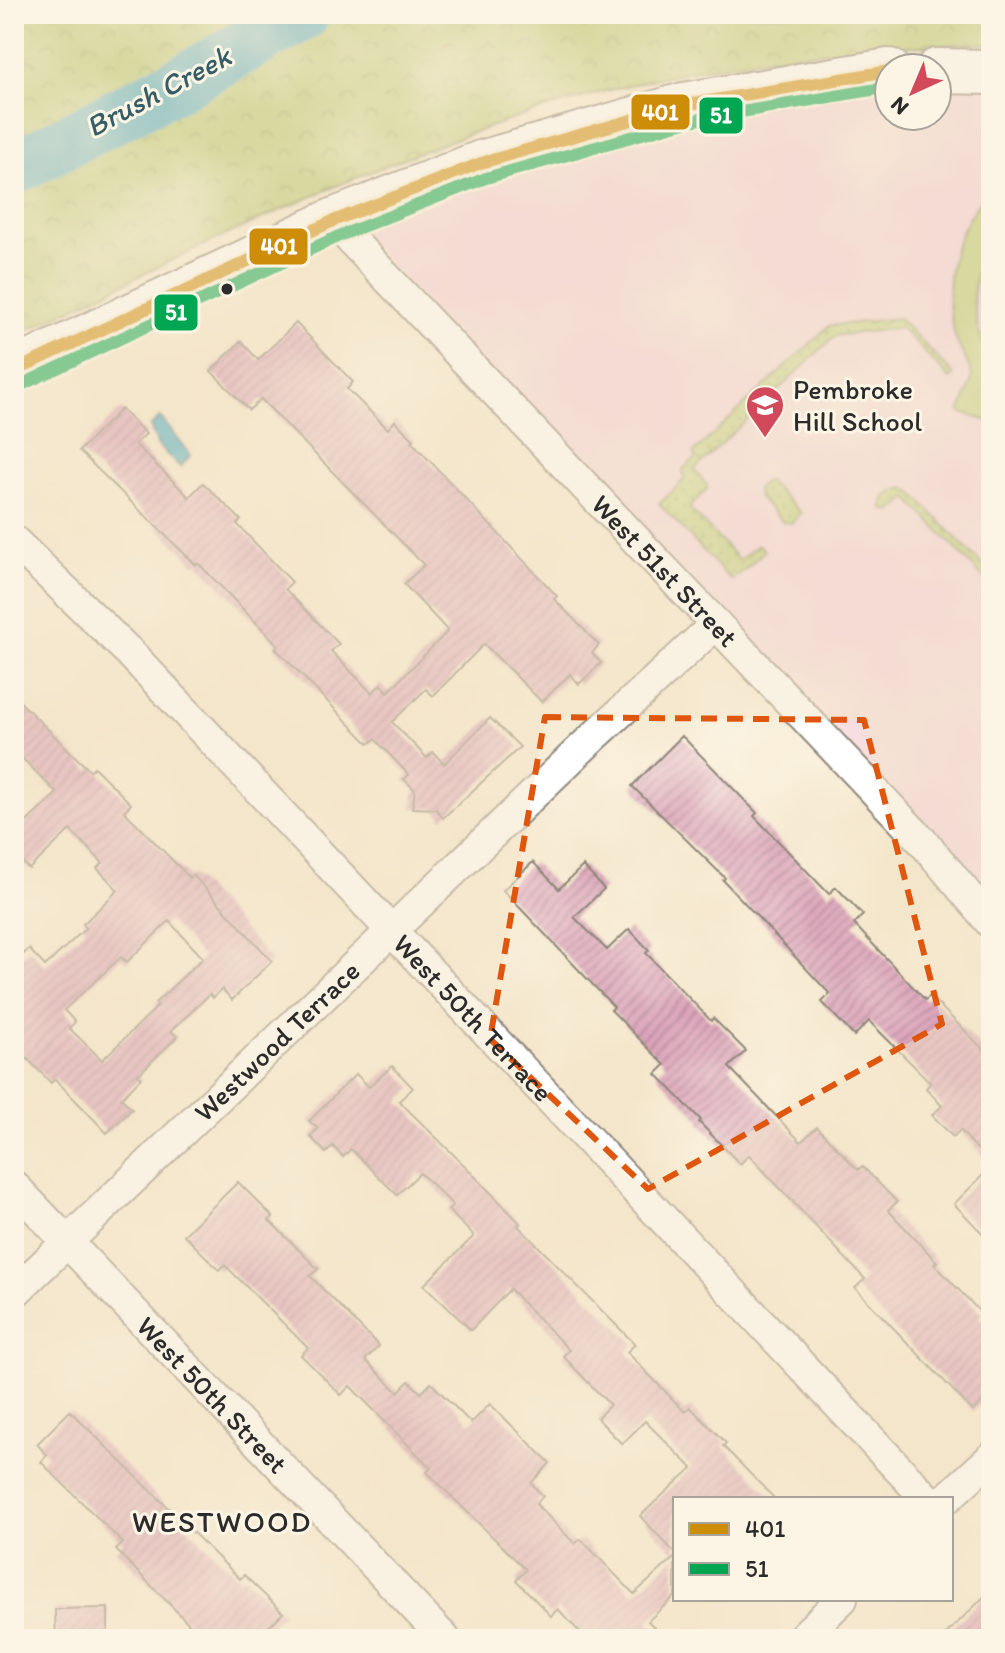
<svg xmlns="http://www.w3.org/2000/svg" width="1005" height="1653" font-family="Itim,sans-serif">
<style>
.built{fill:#f4cfdd}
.grass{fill:url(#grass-dots);stroke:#707a4c;stroke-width:2}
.park{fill:url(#park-crowns);stroke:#707a4c;stroke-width:2}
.pitch{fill:#b6c96d;stroke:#707a4c;stroke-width:2}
.water{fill:#43a9c3;stroke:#376a77;stroke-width:2}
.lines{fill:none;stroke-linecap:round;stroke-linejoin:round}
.river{stroke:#43a9c3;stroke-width:54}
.building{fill:url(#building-hatch);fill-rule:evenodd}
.minor-casing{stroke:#90887b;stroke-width:34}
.trunk-casing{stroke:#90887b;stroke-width:48}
.minor{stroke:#fff;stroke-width:30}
.trunk{stroke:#fff;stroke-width:44}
.bus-1-casing{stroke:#fcf5e5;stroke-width:18}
.bus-2-casing{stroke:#fcf5e5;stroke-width:18}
.bus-1{stroke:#ce8d09;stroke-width:12}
.bus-2{stroke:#00a651;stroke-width:12}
.marked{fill:none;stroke:#df570e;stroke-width:6;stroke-dasharray:16 10;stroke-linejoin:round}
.bus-dot{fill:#2b2b2b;stroke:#fcf5e5;stroke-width:3}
.labels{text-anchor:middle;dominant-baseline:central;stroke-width:6;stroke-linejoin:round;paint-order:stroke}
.poi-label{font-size:28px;fill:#2b2b2b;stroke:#fcf5e5;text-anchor:start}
.street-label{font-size:28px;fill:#2b2b2b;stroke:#fcf5e5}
.water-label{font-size:30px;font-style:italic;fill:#355d68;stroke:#fcf5e5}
.neighbourhood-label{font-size:30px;letter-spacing:2px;fill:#2b2b2b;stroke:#fcf5e5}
.line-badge{stroke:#fcf5e5;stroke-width:3}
.badge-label{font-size:22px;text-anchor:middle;font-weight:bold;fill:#fff}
</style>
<defs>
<pattern id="grass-dots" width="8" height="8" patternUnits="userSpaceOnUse" patternTransform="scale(2)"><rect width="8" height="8" fill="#b6c96d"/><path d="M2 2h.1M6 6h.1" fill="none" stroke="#94a35a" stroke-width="1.8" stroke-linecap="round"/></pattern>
<pattern id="park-crowns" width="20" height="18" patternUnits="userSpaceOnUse" patternTransform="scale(2)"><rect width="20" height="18" fill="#b6c96d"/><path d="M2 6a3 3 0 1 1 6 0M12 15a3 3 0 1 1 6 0" fill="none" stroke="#94a35a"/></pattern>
<pattern id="building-hatch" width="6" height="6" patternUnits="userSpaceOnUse" patternTransform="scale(2)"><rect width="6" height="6" fill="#d99db7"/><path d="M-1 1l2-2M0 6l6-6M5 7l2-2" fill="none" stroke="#b08095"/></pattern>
</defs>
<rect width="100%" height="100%" fill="#fcf5e5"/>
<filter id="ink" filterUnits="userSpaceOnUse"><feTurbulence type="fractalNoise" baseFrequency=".0125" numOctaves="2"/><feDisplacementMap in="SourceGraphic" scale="16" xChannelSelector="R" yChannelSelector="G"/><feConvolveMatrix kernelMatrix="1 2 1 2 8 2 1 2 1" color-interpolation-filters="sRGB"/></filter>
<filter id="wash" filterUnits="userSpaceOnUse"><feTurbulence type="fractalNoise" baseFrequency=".006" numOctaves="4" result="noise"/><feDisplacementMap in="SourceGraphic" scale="32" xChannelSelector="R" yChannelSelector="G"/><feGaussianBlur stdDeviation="1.8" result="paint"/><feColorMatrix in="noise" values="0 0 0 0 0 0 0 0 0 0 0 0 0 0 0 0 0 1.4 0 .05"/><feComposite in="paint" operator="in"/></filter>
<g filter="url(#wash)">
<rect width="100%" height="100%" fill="#f4e6cb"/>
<path class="built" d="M889 71V116H937V71L991 72V925L362 234 383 219 684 105Z"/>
<path class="grass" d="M899 318 954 375 950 379 901 328 835 336 694 470 707 485V489L689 508 739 560 758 545 762 547 764 551 747 568 731 580 659 504 684 480 683 469 696 458 693 453 829 326Z
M768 481 801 513 792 523 783 522 758 497 757 489 763 482Z
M905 488 912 492 991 574V586L908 498 891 512 882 508C882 496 894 490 905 488Z"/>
<path class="park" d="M14 14H991V44C887 45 780 52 677 74 444 124 227 233 14 337Z"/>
<path class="pitch" d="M991 186V228L979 253 973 299 978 329 991 363V422L960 412C963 402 972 386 972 376 971 367 958 347 955 336 939 277 953 233 991 186Z"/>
<path class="water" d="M160 417 191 455 180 467 158 446 150 427Z"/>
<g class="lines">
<path class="river" d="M14 168 176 85 303 14"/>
</g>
<g id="blocks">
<path class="building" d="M296 323 353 382 347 389 388 429 395 421 414 440 412 442 557 596 554 599 599 645 592 653 601 663 579 684 570 674 542 702 484 644 433 696 426 689 392 722 427 758 433 752 444 764 490 718 520 747 443 818 436 809 412 808 415 790 404 779 409 775 375 739 369 744 275 648 278 645 198 563 196 565 79 451 121 409 146 434 135 444 189 497 203 483 241 520 237 524 292 582 285 589 339 644 331 651 372 693 381 684 388 692 448 631 404 584 424 565 261 399 249 410 211 371 241 341 258 360Z
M14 696 90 771 94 767 131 804 124 811 190 878 193 875 272 961 232 1000 222 989 213 998 210 994 171 1031 177 1037 138 1075 141 1078 121 1098 132 1109 107 1133 55 1079 51 1083 14 1045V963L29 949 45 966 86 928 83 924 118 890 97 868 103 863 70 830 29 869 14 853V834L57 793 14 750ZM169 921 203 958 155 1003 158 1006 102 1060 69 1028 75 1022 64 1010 121 957 127 962Z
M682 736 757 813 754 816 829 894 836 887 863 915 854 924 925 1000 930 996 991 1057V1164L960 1130 953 1137 932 1115 942 1106 926 1088 931 1083 869 1021 854 1036 822 1002 830 994 723 880 725 878 632 786Z
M533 862 559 889 583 866 604 889 574 917 607 950 629 929 649 950 646 953 711 1021 713 1018 746 1051 729 1067 801 1142 817 1127 858 1170 862 1166 897 1202 888 1210 937 1262 934 1264 982 1314 979 1317 991 1329V1394L973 1411 855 1288 865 1279 749 1155 740 1164 699 1122 701 1120 656 1074 665 1065 611 1010 614 1007 503 890Z
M392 1066 413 1088 399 1101 463 1164 520 1223 518 1226 635 1344 627 1352 685 1412 690 1407 726 1443 723 1446 775 1499H675V1553L640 1516 692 1468 645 1421 622 1444 597 1418 610 1405 563 1356 569 1350 510 1289 471 1330 424 1285 474 1236 448 1210 453 1205 420 1173 397 1195 351 1149 343 1157 333 1146 326 1153 310 1136 318 1129 309 1121 356 1074 369 1087Z
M991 1167V1242L954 1204Z
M238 1182 273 1217 269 1220 318 1269 310 1276 379 1346 365 1360 398 1392 409 1381 421 1393 431 1383 471 1423 490 1404 550 1463 531 1483 543 1496 536 1504 575 1544 581 1539 634 1594 675 1557V1596L648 1621 665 1639H586L558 1609 551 1616 516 1580 526 1570 427 1472 431 1468 350 1386 341 1395 301 1355 308 1348 225 1265 219 1270 184 1235Z
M70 1411 240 1579 244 1575 283 1613 256 1639H204L116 1550 123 1543 41 1462 47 1455 37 1444Z
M991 1590V1639H941Z
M108 1608V1639H56L55 1609Z"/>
</g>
</g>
<g filter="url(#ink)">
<use href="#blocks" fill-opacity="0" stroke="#90887b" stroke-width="2"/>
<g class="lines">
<defs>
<g id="minor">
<path id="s1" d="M333 221 924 843 991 923"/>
<path id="s2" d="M14 541 130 653 927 1499"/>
<path id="s3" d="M14 1186 445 1639"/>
<path id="s4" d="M14 1293 586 744 716 624"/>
<path d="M946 1499 991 1458"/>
<path d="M801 1639 842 1599"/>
</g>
<path id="trunk" d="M937 71 991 72
M14 371 333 221 481 163 684 105 889 71"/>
</defs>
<use href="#minor" class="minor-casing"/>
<use href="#trunk" class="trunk-casing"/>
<use href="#minor" class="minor"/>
<use href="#trunk" class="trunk"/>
<defs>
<path id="bus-1" d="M14 371 333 221 481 163 684 105 889 71"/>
<path id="bus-2" d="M21 385 339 236 486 178 688 121 889 87"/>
</defs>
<use href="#bus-1" class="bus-1-casing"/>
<use href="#bus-2" class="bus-2-casing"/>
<use href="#bus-1" class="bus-1"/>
<use href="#bus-2" class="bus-2"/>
</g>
</g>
<path d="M0 0H1005V1653H0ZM545 717 864 720 942 1024 648 1189 490 1039Z" fill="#f4e6cb" fill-opacity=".55" fill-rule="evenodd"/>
<path class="marked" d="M545 717 864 720 942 1024 648 1189 490 1039Z"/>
<defs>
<symbol id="school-pin" viewBox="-11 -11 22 30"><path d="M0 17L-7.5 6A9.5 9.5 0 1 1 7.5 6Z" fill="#d1495b" stroke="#fcf5e5"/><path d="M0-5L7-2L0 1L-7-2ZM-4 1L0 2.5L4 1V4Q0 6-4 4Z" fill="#fff"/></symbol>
</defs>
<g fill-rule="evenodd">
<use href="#school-pin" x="743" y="383" width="44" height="60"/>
</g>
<circle class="bus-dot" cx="227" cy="289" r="7"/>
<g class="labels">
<g class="poi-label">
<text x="793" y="389">Pembroke<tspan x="793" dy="32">Hill School</tspan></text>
</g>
<g class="street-label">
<text stroke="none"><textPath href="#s1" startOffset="482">West 51st Street</textPath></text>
<text stroke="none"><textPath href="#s2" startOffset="662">West 50th Terrace</textPath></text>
<text stroke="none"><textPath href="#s4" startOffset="364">Westwood Terrace</textPath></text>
<text stroke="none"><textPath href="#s3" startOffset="288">West 50th Street</textPath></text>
</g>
<g class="water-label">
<text transform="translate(158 91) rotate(-28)">Brush Creek</text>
</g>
<g class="neighbourhood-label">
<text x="222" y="1521">WESTWOOD</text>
</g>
</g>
<g class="line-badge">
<rect x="630" y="93" width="61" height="38" rx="8" fill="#ce8d09"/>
<rect x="698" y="96" width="46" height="39" rx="8" fill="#00a651"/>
<rect x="248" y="227" width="61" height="39" rx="8" fill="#ce8d09"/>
<rect x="153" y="293" width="46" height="39" rx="8" fill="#00a651"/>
</g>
<g class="badge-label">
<text x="660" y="120">401</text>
<text x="721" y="123">51</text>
<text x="279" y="254">401</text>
<text x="176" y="320">51</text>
</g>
<rect width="1005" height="1653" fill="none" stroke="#fcf5e5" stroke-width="48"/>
<rect x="673" y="1497" width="280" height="104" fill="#fcf5e5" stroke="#a8a49b" stroke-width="2"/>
<rect x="689" y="1523" width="40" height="12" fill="#ce8d09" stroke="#a8a49b" stroke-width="2"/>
<text x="745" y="1537" font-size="24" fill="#2b2b2b">401</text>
<rect x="689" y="1563" width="40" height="12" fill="#00a651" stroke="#a8a49b" stroke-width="2"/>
<text x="745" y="1577" font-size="24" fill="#2b2b2b">51</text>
<g transform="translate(913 92) rotate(224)"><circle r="38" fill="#fcf5e5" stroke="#a8a49b" stroke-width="2"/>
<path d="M0-6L14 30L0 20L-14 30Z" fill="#d1495b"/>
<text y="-12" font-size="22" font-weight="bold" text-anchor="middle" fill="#2b2b2b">N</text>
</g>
</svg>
